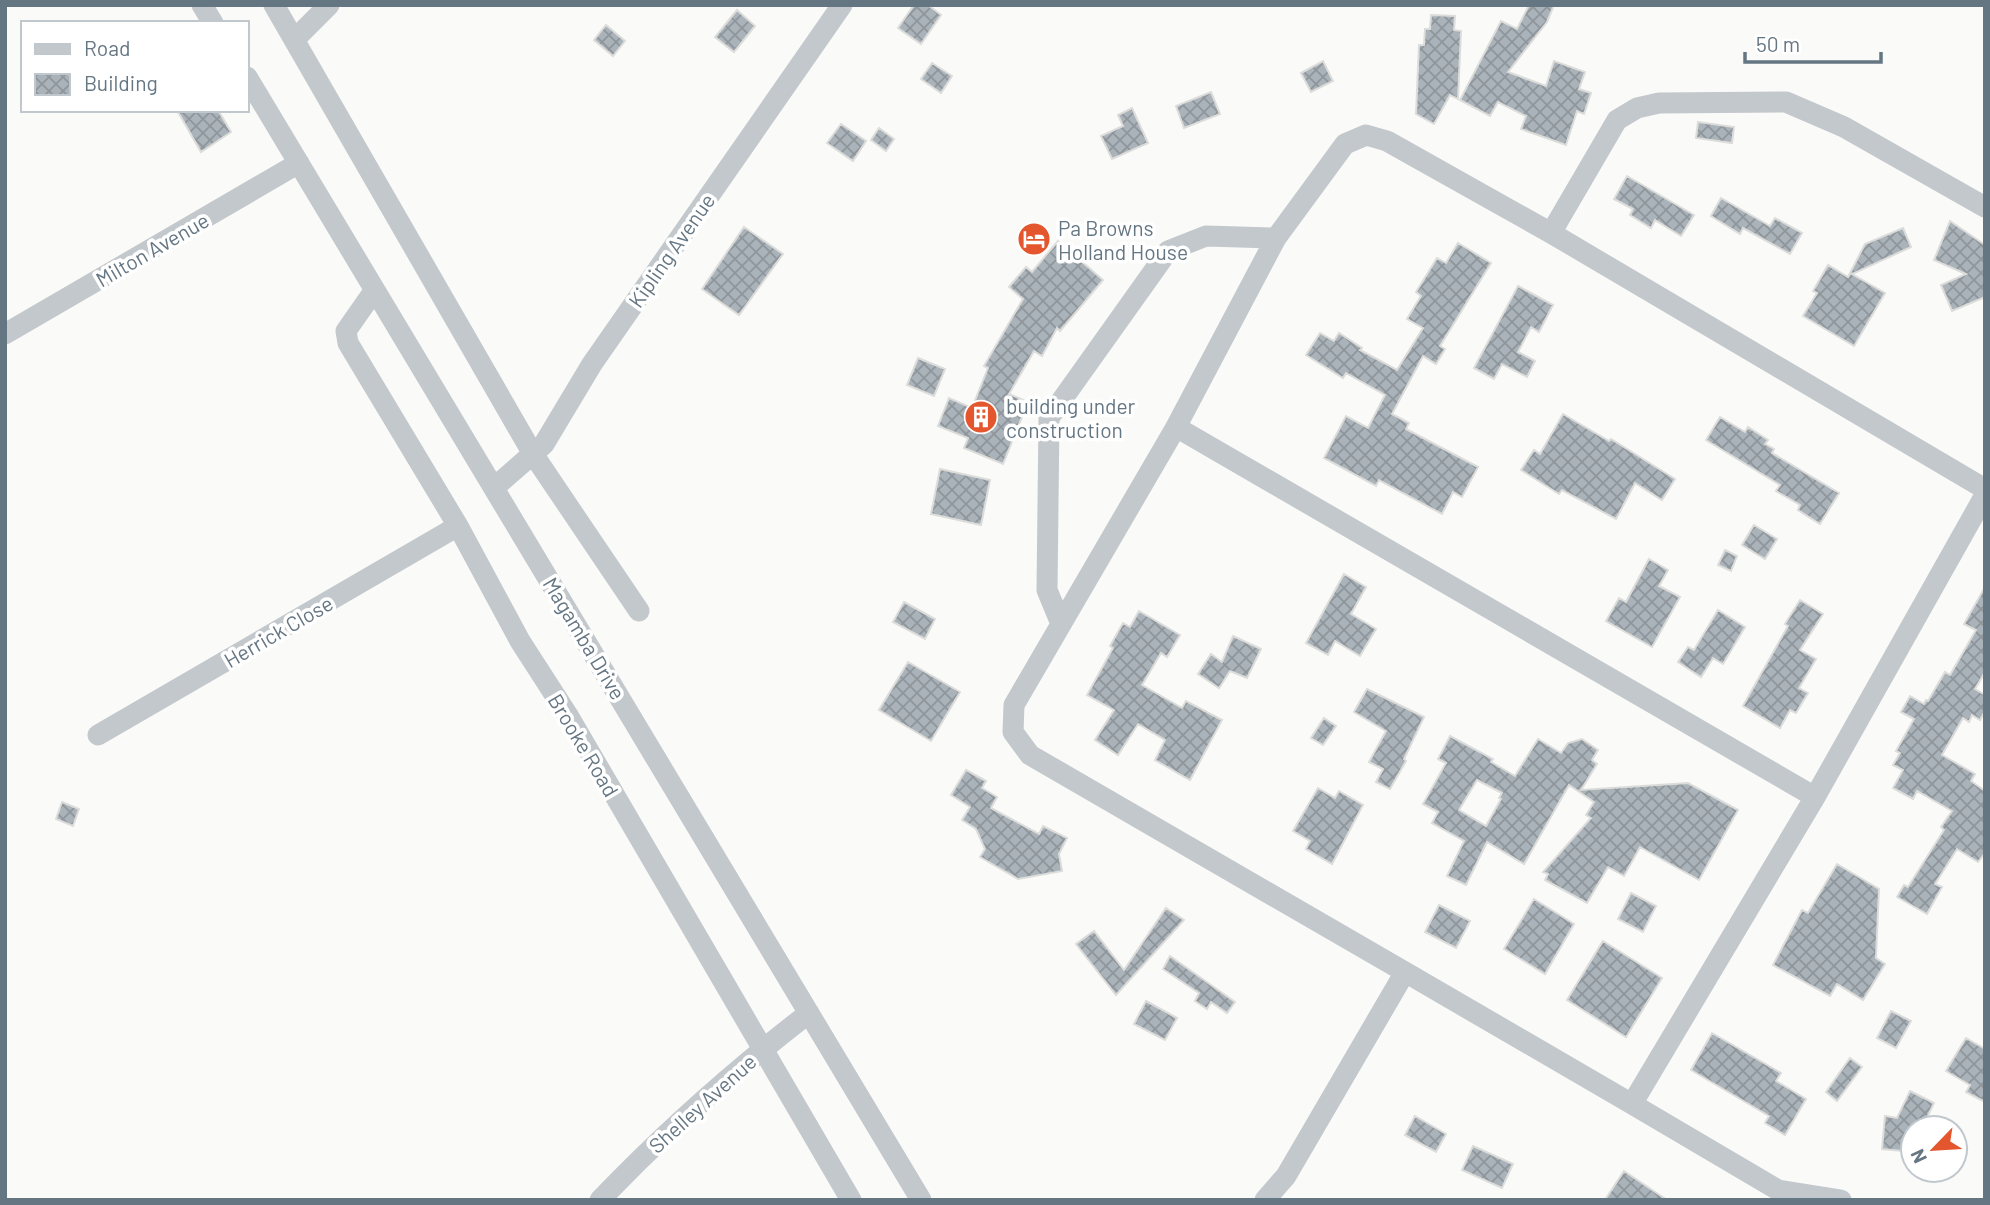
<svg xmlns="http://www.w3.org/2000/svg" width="1990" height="1205" font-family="Barlow,sans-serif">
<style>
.building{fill:url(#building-cross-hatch);stroke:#dcdcda;stroke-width:2;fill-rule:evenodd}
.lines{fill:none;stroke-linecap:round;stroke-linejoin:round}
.minor{stroke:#c3c8cc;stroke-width:21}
.labels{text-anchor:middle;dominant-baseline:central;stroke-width:7;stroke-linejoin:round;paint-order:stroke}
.poi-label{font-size:21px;fill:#657683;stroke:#fff;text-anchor:start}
.street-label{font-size:21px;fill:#657683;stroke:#fff}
</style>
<defs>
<pattern id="building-cross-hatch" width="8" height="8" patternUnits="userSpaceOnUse" patternTransform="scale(1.75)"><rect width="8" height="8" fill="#aab3b9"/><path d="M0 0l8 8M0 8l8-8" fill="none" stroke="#8e969c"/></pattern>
</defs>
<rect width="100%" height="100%" fill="#fafaf8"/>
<path class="building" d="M914 5H928L941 15 921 44 898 28Z
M1529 5H1554L1547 22 1508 72 1546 86 1554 61 1585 72 1579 89 1591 93 1584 114 1577 111 1566 145 1521 129 1526 116 1498 102 1490 116 1460 100 1501 21 1517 29Z
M737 10 755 26 734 52 715 37Z
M1431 15 1455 16 1454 30 1461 31 1458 99 1450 95 1434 124 1416 114 1419 45H1424L1425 29H1430Z
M606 25 625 41 613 56 594 40Z
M1323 61 1333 81 1311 92 1301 73Z
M932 63 952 76 941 93 921 79Z
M1211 92 1220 114 1184 128 1176 106Z
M1132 108 1148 143 1112 159 1101 136 1123 126 1118 115Z
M177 110H218L231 132 201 152Z
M1698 122 1734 127 1732 143 1696 138Z
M841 124 866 141 853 161 827 143Z
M879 128 894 139 886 151 871 140Z
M1627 176 1694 215 1681 236 1655 220 1651 228 1630 215 1633 209 1614 199Z
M1721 198 1770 226 1775 218 1802 233 1790 254 1743 228 1740 234 1711 216Z
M1950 221 1985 245V297L1952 311 1941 285 1966 274 1934 260Z
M744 227 783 254 739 315 702 289Z
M1903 228 1911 247 1852 274 1885 293 1854 346 1803 316 1817 293 1813 291 1828 265 1848 277 1865 244Z
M1058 241 1103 280 1060 331 1057 328 1042 356 1034 351 1009 394 1028 402 1003 464 964 448 968 438 938 426 949 398 972 408 988 368 984 366 1023 299 1009 287 1026 267 1032 272Z
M1458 243 1491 263 1440 346 1445 349 1436 364 1423 356 1392 414 1409 423 1406 429 1478 467 1462 497 1453 492 1442 514 1379 480 1376 486 1324 458 1346 416 1368 428 1385 395 1346 373 1343 378 1306 355 1320 333 1334 341 1339 333 1362 348 1360 350 1397 370 1423 328 1407 319 1421 296 1416 292 1437 258 1446 263Z
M1518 286 1553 305 1539 332 1531 327 1518 352 1535 361 1527 377 1502 364 1494 379 1474 368Z
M918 358 945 369 934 396 907 385Z
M1563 414 1609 441 1611 439 1675 479 1662 500 1635 483 1616 519 1562 490 1559 494 1521 470 1534 450 1540 454Z
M1720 417 1745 432 1748 427 1768 440 1765 444 1774 449 1772 453 1839 493 1820 524 1798 510 1800 505 1776 491 1780 485 1706 440Z
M940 469 990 480 981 525 931 514Z
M1754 525 1777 539 1765 559 1742 545Z
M1725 550 1737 556 1731 571 1718 565Z
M1649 559 1668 570 1659 586 1680 597 1652 647 1606 621 1619 598 1626 602Z
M1344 574 1366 587 1351 614 1376 629 1360 656 1335 641 1328 655 1306 643Z
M1985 587V672L1975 689 1985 695V711L1980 720 1972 715 1969 722 1963 718 1942 755 1975 774 1971 781 1985 791V853L1978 862 1957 849 1935 884 1942 887 1927 914 1897 897 1904 885 1908 887 1944 830 1941 827 1952 811 1917 791 1913 799 1893 788 1903 770 1893 765 1900 753 1896 751 1914 719 1901 712 1910 696 1924 704 1926 700 1928 701 1945 672 1950 675 1976 630 1964 624Z
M1800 600 1823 614 1800 650 1816 659 1799 688 1808 693 1796 713 1790 710 1780 728 1743 706 1788 626 1785 624Z
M904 602 935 619 925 639 893 622Z
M1718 610 1745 627 1723 664 1713 658 1701 677 1678 662 1688 647 1694 650Z
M1139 611 1180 635 1167 657 1161 653 1142 685 1182 708 1186 701 1222 720 1190 780 1155 760 1165 740 1138 724 1118 755 1095 740 1114 710 1087 695 1113 648 1110 646 1123 623 1130 627Z
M1233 636 1261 649 1247 678 1230 671 1219 688 1198 674 1211 654 1222 662Z
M908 662 960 692 931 741 879 710Z
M1367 689 1424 717 1404 759 1406 761 1390 789 1376 782 1383 769 1369 762 1386 731 1354 712Z
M1324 718 1336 726 1323 745 1311 738Z
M1450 736 1493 759 1491 762 1515 776 1538 739 1561 753 1568 743 1582 739 1598 750 1592 760 1597 764 1581 790 1688 783 1738 810 1699 880 1640 847 1624 876 1608 867 1587 903 1545 880 1548 874 1543 872 1591 818 1586 815 1594 802 1569 785 1524 864 1487 842 1466 885 1447 876 1464 841 1432 823 1438 812 1423 804 1446 763 1438 759ZM1477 780 1502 793 1499 798 1501 799 1486 826 1459 810Z
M966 770 986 781 982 788 997 797 991 808 1039 834 1043 826 1067 838 1059 854 1062 871 1018 879 980 857 985 849 976 829 962 820 970 807 951 795Z
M1318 788 1335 798 1339 791 1363 805 1332 864 1306 849 1310 841 1293 831Z
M62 802 79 809 73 826 56 819Z
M1837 864 1879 889 1876 958 1885 964 1863 1000 1837 984 1830 996 1773 965 1802 910 1808 913Z
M1631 893 1656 906 1643 932 1618 919Z
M1534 899 1574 924 1545 974 1504 949Z
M1439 905 1470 921 1456 948 1425 932Z
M1166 908 1184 920 1116 995 1076 944 1094 931 1124 970Z
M1603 941 1662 978 1626 1037 1567 1000Z
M1170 956 1235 1002 1227 1013 1211 1002 1207 1009 1195 1001 1199 993 1163 969Z
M1146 1001 1177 1018 1165 1040 1134 1024Z
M1891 1011 1911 1021 1896 1048 1877 1038Z
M1712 1033 1781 1073 1776 1081 1806 1099 1785 1135 1765 1123 1769 1116 1691 1070Z
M1966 1038 1985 1049V1102L1966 1092 1970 1085 1946 1071Z
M1850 1058 1862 1067 1837 1101 1826 1092Z
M1910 1091 1934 1103 1922 1128H1913V1152L1882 1149 1885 1116 1897 1118Z
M1415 1116 1446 1134 1436 1152 1405 1135Z
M1473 1146 1513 1164 1502 1188 1462 1170Z
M1624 1171 1667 1200H1605Z"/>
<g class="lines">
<path class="minor" d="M202 5 213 23
M274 5 533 454 639 611
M294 40 329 5
M247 77 921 1200
M1551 233 1617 120 1637 108 1659 103 1786 102 1844 127 1985 207
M374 291 346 331 348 343 458 526 520 641 569 717 851 1200
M5 334 299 163
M1176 427 1815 797
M495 487 544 444 592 364 842 5
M1061 624 1047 590 1049 418 1168 251 1206 236 1276 238
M98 735 458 526
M1405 972 1632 1104 1815 797 1985 495
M1632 1104 1778 1190 1841 1200
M600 1200C665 1132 735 1070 809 1013
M1265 1200 1286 1176 1405 972 1030 755 1013 732 1014 705 1176 427 1276 238 1345 144 1366 135 1387 141 1551 233 1985 489"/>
</g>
<defs>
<symbol id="hotel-disc" viewBox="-11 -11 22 22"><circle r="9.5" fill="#e4572e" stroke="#fff"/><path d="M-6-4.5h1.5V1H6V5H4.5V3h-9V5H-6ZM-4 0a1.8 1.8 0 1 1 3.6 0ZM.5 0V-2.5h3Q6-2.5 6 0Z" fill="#fff"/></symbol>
<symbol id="building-disc" viewBox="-11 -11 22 22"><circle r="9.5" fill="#e4572e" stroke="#fff"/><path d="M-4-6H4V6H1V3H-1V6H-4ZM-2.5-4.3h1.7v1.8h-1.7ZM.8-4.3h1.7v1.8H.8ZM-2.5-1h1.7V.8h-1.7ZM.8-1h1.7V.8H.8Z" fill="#fff"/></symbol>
</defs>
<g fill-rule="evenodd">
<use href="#hotel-disc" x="1015" y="220" width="38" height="38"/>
<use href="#building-disc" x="962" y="398" width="38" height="38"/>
</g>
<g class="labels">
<g class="poi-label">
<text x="1058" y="227">Pa Browns<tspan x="1058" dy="24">Holland House</tspan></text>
<text x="1006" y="405">building under<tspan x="1006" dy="24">construction</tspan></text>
</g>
<g class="street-label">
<text transform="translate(152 249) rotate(-30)">Milton Avenue</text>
<text transform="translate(671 250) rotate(-55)">Kipling Avenue</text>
<text transform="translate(278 631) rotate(-30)">Herrick Close</text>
<text transform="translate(585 638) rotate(59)">Magamba Drive</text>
<text transform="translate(584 745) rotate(59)">Brooke Road</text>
<text transform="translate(702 1103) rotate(-42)">Shelley Avenue</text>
</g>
</g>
<rect width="1990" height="1205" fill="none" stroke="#657683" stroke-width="14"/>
<rect x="21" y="21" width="228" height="91" fill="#ffffff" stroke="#c1c8cd" stroke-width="2"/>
<rect x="35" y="44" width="35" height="10" fill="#c3c8cc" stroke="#c1c8cd" stroke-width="2"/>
<text x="84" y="56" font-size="21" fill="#657683">Road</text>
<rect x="35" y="74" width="35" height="21" fill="url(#building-cross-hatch)" stroke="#c1c8cd" stroke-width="2"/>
<text x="84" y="91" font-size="21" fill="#657683">Building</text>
<g transform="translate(1934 1149) rotate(245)"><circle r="33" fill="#ffffff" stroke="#c1c8cd" stroke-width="2"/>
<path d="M0-5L12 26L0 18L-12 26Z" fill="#e4572e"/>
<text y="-10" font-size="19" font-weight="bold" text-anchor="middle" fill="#657683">N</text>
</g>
<path d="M1745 52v10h136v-10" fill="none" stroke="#657683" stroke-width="3.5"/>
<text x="1756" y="52" font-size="21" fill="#657683" stroke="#ffffff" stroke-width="5" paint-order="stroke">50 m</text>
</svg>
